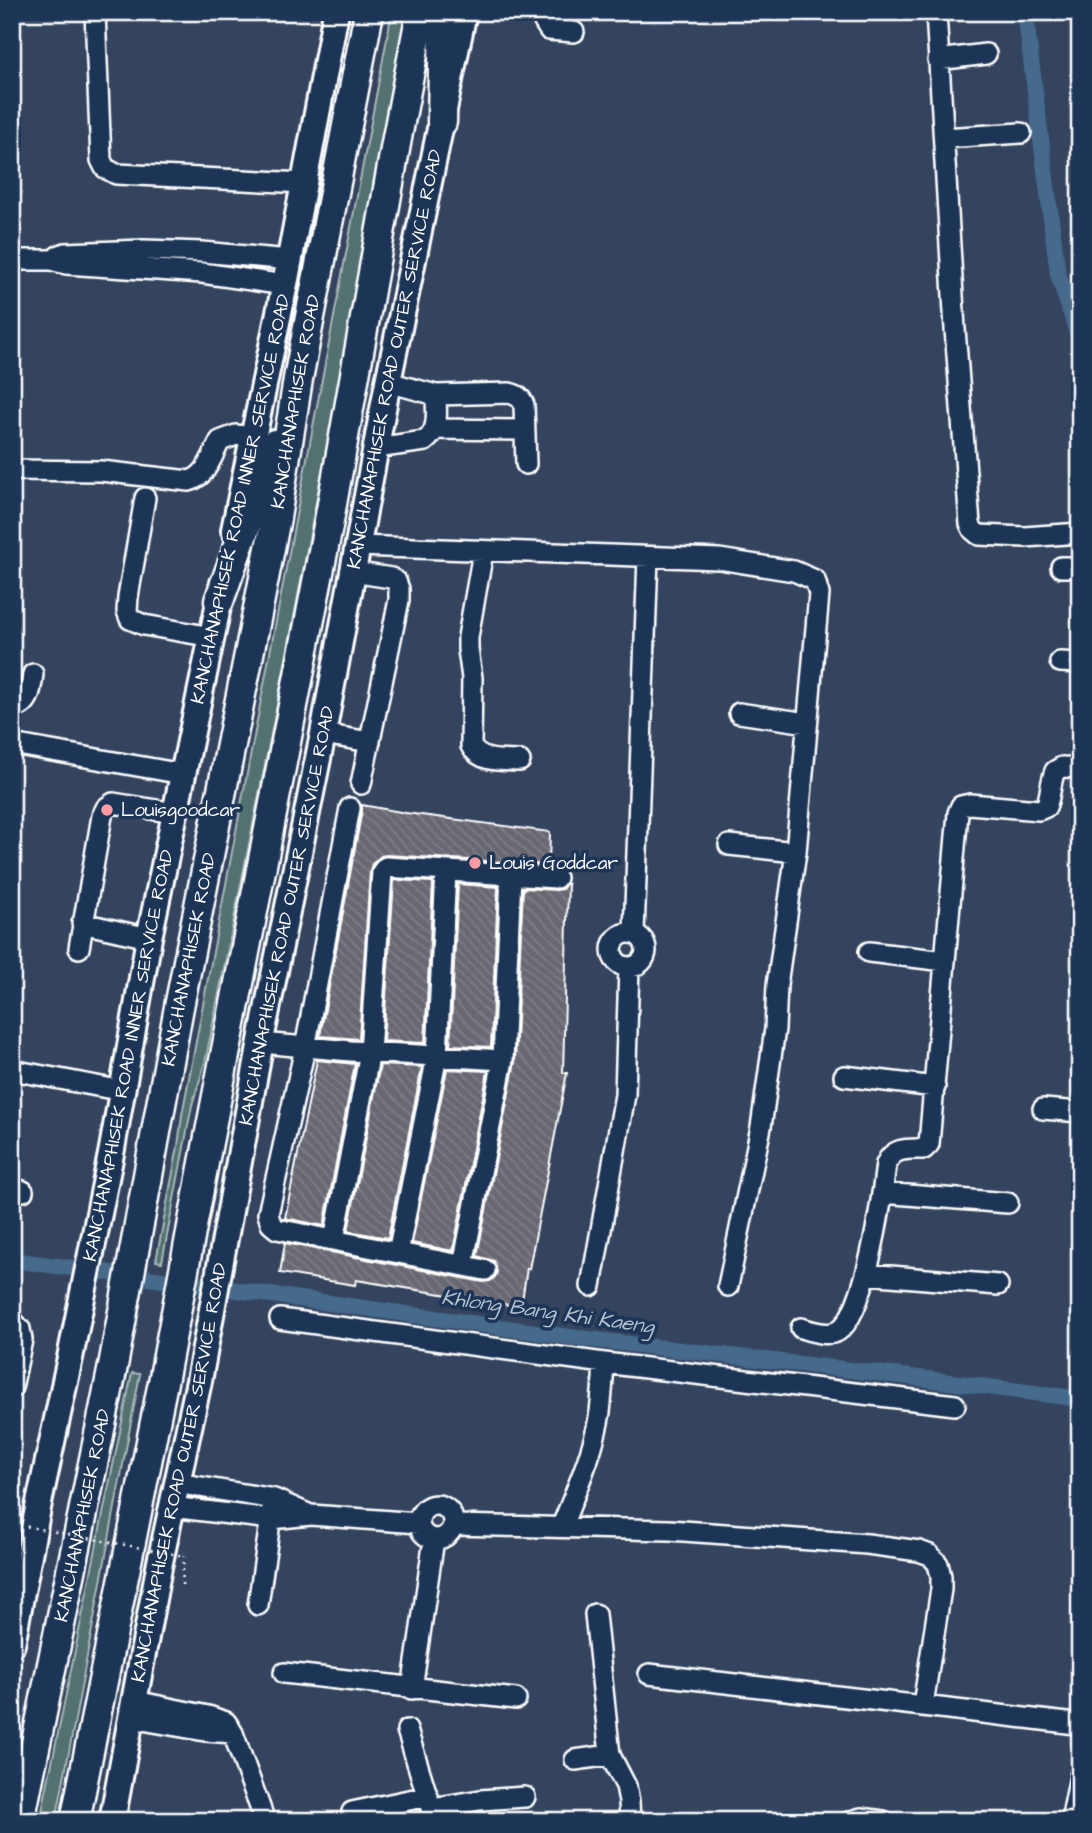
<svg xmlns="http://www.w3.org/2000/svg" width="1092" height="1833" font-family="'Architects Daughter',sans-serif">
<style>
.grass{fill:#527170;stroke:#a8b8b8;stroke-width:2}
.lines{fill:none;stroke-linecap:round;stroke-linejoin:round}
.canal{stroke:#456a8c;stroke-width:16}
.building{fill:url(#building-back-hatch);stroke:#fff;stroke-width:2}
.minor-casing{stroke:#fff;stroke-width:24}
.major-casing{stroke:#fff;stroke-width:30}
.highway-casing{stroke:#fff;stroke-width:33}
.path{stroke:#fff;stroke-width:2.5;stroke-dasharray:2 5;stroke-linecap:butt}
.minor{stroke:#1d3557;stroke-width:19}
.major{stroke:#1d3557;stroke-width:24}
.highway{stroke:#1d3557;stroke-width:28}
.path-bridge{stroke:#fff;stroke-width:2.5;stroke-dasharray:2 5;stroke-linecap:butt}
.poi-dot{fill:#ff9aa2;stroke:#1d3557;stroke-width:2.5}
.labels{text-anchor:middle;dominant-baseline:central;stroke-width:7;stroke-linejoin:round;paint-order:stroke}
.street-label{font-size:19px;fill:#fff;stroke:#1d3557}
.poi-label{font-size:19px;fill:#fff;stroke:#1d3557;text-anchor:start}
.water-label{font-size:21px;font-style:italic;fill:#b5c3d1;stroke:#1d3557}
</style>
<defs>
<pattern id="building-back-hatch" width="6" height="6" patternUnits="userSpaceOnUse" patternTransform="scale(1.75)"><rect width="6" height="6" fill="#686772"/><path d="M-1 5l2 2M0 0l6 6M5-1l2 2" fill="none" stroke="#7f7e87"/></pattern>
</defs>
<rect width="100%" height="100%" fill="#34445f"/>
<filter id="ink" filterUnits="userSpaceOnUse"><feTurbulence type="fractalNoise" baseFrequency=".0143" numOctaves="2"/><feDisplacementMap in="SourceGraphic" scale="14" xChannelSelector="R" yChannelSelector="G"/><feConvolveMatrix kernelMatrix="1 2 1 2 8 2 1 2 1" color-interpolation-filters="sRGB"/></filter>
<g filter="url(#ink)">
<path class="grass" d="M392 12H410L281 685 205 1063 192 1105 162 1262 156 1261 178 1146 182 1115Z
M132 1373 140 1374 56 1821H40Z"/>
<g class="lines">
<path class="canal" d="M1025 12 1058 274 1080 342
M12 1260 215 1287 571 1337 935 1380 1080 1399"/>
</g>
<path class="building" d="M362 805 406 813 550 832 549 865 387 855 381 856 372 864 370 871 359 1039 320 1036 362 810Z
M394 880 433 882 425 1043 383 1041Z
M458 884 498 887 491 1047 450 1045Z
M566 884H568L563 1073H567L529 1269 527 1268 521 1307 356 1280 355 1285 280 1273 285 1243 483 1282 490 1281 495 1277 497 1272 494 1261 477 1256 515 1062 523 888 556 890 562 889Z
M317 1060 355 1064 324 1226 285 1218Z
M380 1065 422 1067 388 1238 348 1231Z
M447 1069 488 1071 453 1251 412 1243Z"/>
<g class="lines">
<defs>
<path id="minor" d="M95 12 101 160 105 168 116 174 305 183
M544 12V22L549 30 574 32
M936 12 955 329 970 524 973 530 979 535 1025 537 1080 533
M938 60 986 54
M944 138 1021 133
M58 256 65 253 144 250 202 252 290 260
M12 260H51L66 264 202 273 285 285
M436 395 509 393C517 395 521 397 524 405L526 464
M436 429 523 430
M376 448 425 441C440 430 436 412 436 395L388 382
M12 470 101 471 189 481C206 477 212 456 220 441L236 435 253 437
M145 498 128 597 127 611 130 619 144 625 212 637
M358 546 719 559 794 571 815 580 819 594 796 852 777 985 775 1029 761 1127 728 1286
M483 552 468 637V649L472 678 471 746C480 763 503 760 520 761
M1061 567H1080
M353 572 391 578 396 581 399 589V600L361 784
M1060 662 1080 663
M12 708C30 706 31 690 33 674
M739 713 807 723
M323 734 370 742
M12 744 183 774
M350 808 305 1048 268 1214 271 1224 277 1229 485 1270
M729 845 796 852
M82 923 149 938
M612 950a17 17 0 1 1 34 0a17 17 0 1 1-34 0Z
M634 933 648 557
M79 948 102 816 106 808 113 803 175 813
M869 952 945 961
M261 1043 351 1051 503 1060
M12 1070 123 1091
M844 1076 935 1087
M1043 1109 1080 1112
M12 1188 23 1191
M882 1193 1008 1203
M334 1240 370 1052 382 872 386 867 556 878
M398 1253 437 1056 446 871
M463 1265 503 1060 511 875
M867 1274 998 1285
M591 1286 625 1095 629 967
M280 1319 604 1363 955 1405
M12 1320 20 1329 22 1340 12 1388
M801 1328C811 1331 828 1337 838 1331 866 1314 882 1198 886 1164 893 1147 908 1149 924 1149L929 1144 958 813 961 806 970 804 1039 810 1046 807C1051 795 1050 783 1055 771L1062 767 1080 768
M176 1483 274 1499 310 1515
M419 1522a17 17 0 1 1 34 0a17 17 0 1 1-34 0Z
M171 1507 271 1519 311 1515 418 1523
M453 1525 669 1530 867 1544 919 1551 930 1555 938 1564 941 1576V1589L923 1705
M562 1526C576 1490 594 1451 600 1412 602 1396 603 1380 604 1363
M258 1605 272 1509
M595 1614 610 1755 626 1786 629 1801 630 1821
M284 1673 516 1699
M649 1674 1076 1724 1080 1727
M412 1689 434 1539
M135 1701 208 1716 226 1722 233 1733 265 1821
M131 1718 205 1731 233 1733
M407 1730 435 1821
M575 1760 610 1755
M432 1808 480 1800 525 1797
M352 1812 428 1796
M851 1821 861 1818 883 1821
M1071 1821 1080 1776"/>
<g id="major">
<path d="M234 530 287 274 336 12"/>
<path id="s1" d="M12 1644 39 1503 70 1358 112 1149 149 938 223 583"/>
<path id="s2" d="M112 1821 159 1567 199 1381 263 1030 323 734 388 382 464 12"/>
</g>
<g id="highway">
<path d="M442 122 444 12"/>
<path d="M219 601 275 444"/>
<path id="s3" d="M20 1821 113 1366 179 1007 276 518 298 379 369 12"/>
<path d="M75 1821 164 1377 203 1168 329 521 397 138 421 12"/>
</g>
</defs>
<use href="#minor" class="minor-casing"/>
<use href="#major" class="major-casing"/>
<use href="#highway" class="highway-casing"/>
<path class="path" d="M182 1585 184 1556"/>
<use href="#minor" class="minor"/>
<use href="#major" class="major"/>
<use href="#highway" class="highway"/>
<path class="path-bridge" d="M13 1524 184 1556"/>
</g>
</g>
<g class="poi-dot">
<circle cx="107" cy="810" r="7"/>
<circle cx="475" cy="863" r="7"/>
</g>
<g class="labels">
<g class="street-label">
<text stroke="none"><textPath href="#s2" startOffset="1489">KANCHANAPHISEK ROAD OUTER SERVICE ROAD</textPath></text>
<text stroke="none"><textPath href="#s3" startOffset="1446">KANCHANAPHISEK ROAD</textPath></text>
<text transform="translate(241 499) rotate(-78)">KANCHANAPHISEK ROAD INNER SERVICE ROAD</text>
<text stroke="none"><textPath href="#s2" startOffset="922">KANCHANAPHISEK ROAD OUTER SERVICE ROAD</textPath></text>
<text stroke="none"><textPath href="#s3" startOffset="878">KANCHANAPHISEK ROAD</textPath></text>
<text stroke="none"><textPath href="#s1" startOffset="600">KANCHANAPHISEK ROAD INNER SERVICE ROAD</textPath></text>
<text stroke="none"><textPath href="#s2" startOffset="355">KANCHANAPHISEK ROAD OUTER SERVICE ROAD</textPath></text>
<text stroke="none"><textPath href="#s3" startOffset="312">KANCHANAPHISEK ROAD</textPath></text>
</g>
<g class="poi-label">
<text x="121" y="810">Louisgoodcar</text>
<text x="489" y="863">Louis Goddcar</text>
</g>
<g class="water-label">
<text transform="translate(548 1312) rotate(8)">Khlong Bang Khi Kaeng</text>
</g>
</g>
<rect width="1092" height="1833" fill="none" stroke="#1d3557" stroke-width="42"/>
<rect x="21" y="21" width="1050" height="1791" fill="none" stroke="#fff" stroke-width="2.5" filter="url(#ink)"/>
</svg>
